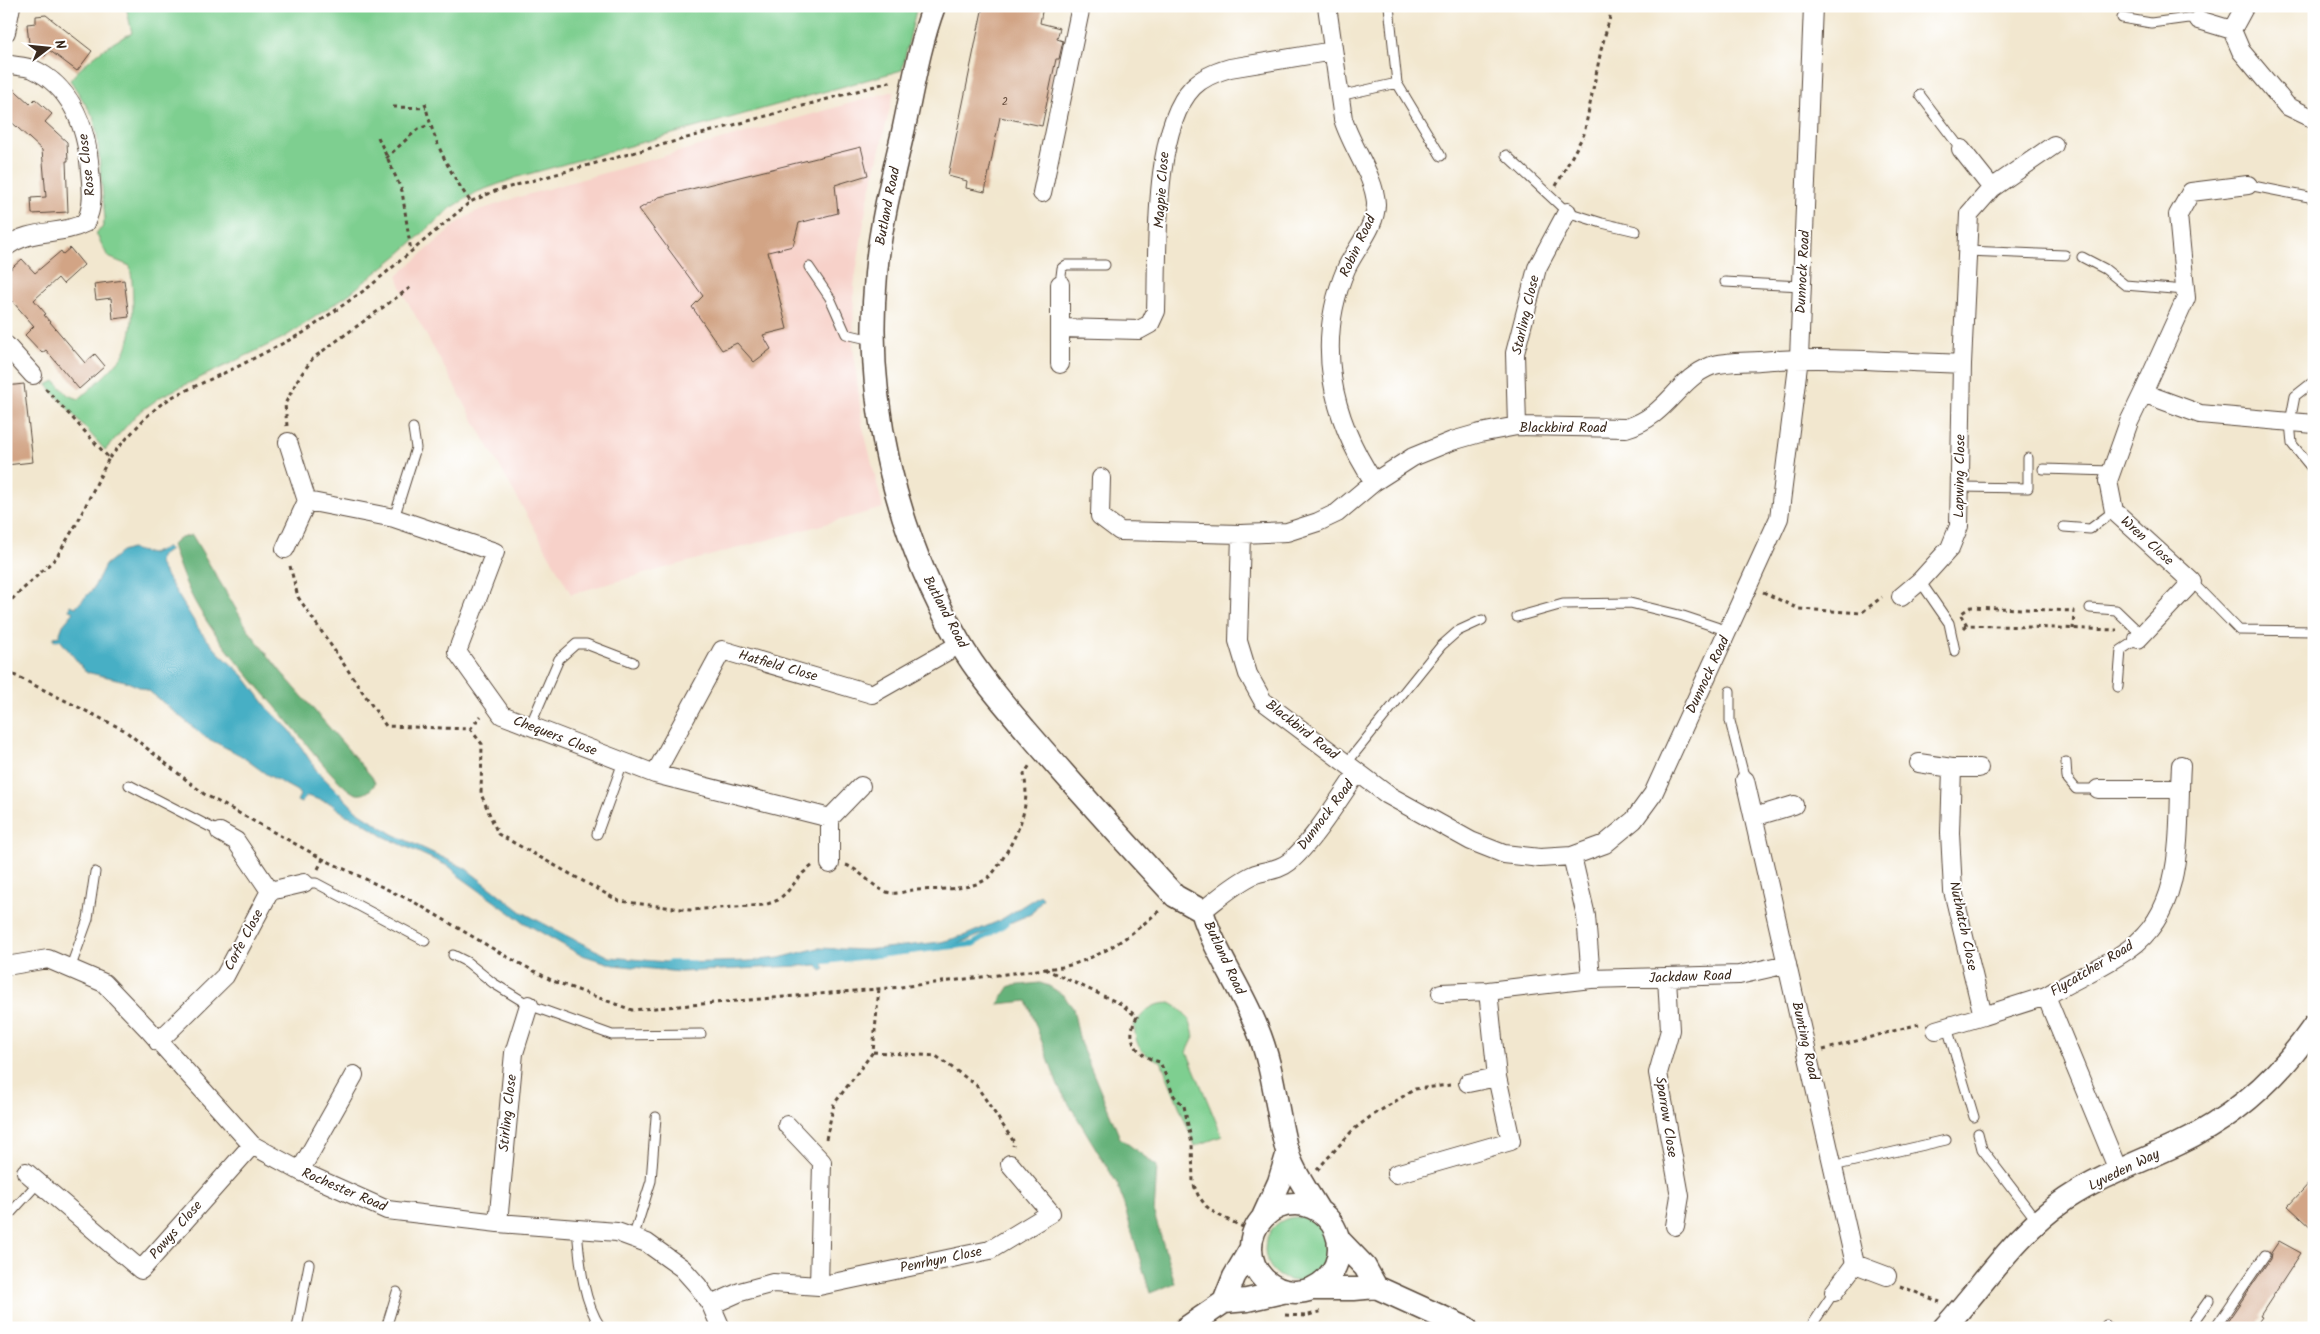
<svg xmlns="http://www.w3.org/2000/svg" width="2320" height="1334" font-family="Kalam,sans-serif">
<style>
.built{fill:#f7d1c9}
.green{fill:#7ecf90;stroke:#5c7c57}
.forest{fill:#66b27a;stroke:#506e4c}
.water{fill:#46afc5;stroke:#406c72}
.lines{fill:none;stroke-linecap:round;stroke-linejoin:round}
.stream{stroke:#46afc5;stroke-width:5.5}
.building{fill:#d2a485}
.service-casing{stroke:#564639;stroke-width:11}
.minor-casing{stroke:#564639;stroke-width:20}
.tertiary-casing{stroke:#564639;stroke-width:25}
.path{stroke:#564639;stroke-width:3;stroke-dasharray:4 4;stroke-linecap:butt}
.service{stroke:#fff;stroke-width:9}
.minor{stroke:#fff;stroke-width:18}
.tertiary{stroke:#fff;stroke-width:22}
.labels{text-anchor:middle;dominant-baseline:central;stroke-width:4;stroke-linejoin:round;paint-order:stroke}
.number-label{font-size:11px;fill:#614838}
.street-label{font-size:14px;fill:#3b2a1e;stroke:#fff}
</style>
<rect width="100%" height="100%" fill="#fff"/>
<filter id="ink" filterUnits="userSpaceOnUse"><feTurbulence type="fractalNoise" baseFrequency=".02" numOctaves="2"/><feDisplacementMap in="SourceGraphic" scale="10" xChannelSelector="R" yChannelSelector="G"/><feConvolveMatrix kernelMatrix="1 2 1 2 8 2 1 2 1" color-interpolation-filters="sRGB"/></filter>
<filter id="wash" filterUnits="userSpaceOnUse"><feTurbulence type="fractalNoise" baseFrequency=".0096" numOctaves="4" result="noise"/><feDisplacementMap in="SourceGraphic" scale="20" xChannelSelector="R" yChannelSelector="G"/><feGaussianBlur stdDeviation="1.12" result="paint"/><feColorMatrix in="noise" values="0 0 0 0 0 0 0 0 0 0 0 0 0 0 0 0 0 1.4 0 .05"/><feComposite in="paint" operator="in"/></filter>
<g filter="url(#wash)">
<rect width="100%" height="100%" fill="#f2e7cf"/>
<path class="built" d="M894 91 867 203 854 286 853 345 862 423 883 508 571 594 405 297 397 276 459 222 475 212 512 199Z"/>
<path class="green" d="M126 6H917L902 70 518 177 477 192 451 208 398 255 349 294 285 337 162 396 137 414 105 450 47 385 55 381 68 395 79 399C93 386 109 373 121 358 136 339 134 288 130 266L108 257 96 233 102 228 105 219 97 134 93 116 70 80C88 59 108 44 132 33Z
M1170 1003C1186 1011 1191 1020 1194 1037L1187 1052 1222 1136 1195 1146 1161 1061C1140 1054 1136 1047 1134 1025 1146 1010 1150 1004 1170 1003Z
M1265 1249a32 32 0 1 1 64 0a32 32 0 1 1-64 0Z"/>
<path class="forest" d="M192 535 249 631 282 673 372 777 375 783C372 791 362 797 354 793 339 786 308 746 297 732 265 693 224 651 199 609 187 589 179 567 172 545L178 539Z
M1040 983 1049 986 1063 995 1073 1008 1080 1042 1120 1138 1157 1166 1154 1214 1175 1283 1150 1293 1118 1185 1058 1086 1027 1001 998 1004 1010 986Z"/>
<path class="water" d="M167 547 170 550 160 557 159 564 200 631 218 652 243 675 268 708 290 730 317 771 357 811 393 834 465 868 522 912 567 936 610 957 678 963 749 961 779 958 818 948 866 950 941 942 966 935 999 921 1040 895 1043 898 1031 914 968 940 947 947 831 959 822 963 825 969 821 971 818 965 680 972 614 965 579 954 523 922 459 876 450 867 383 836 361 821 346 815 330 803 307 796 301 803 297 801 300 795 297 791 266 774 240 755 205 737 149 691 125 681 86 672 60 640 54 641V637L59 636 63 625 74 612 69 610 70 605 76 607 93 589 105 565 121 552 131 549 151 554Z"/>
<g class="lines">
<path class="stream" d="M819 962 973 944 1007 923
M669 963H694"/>
</g>
<g id="blocks">
<path class="building" d="M983 6H1043L1040 23 1060 28 1057 39 1063 41 1059 59H1056L1042 126 1000 117 985 192 966 188 967 181 948 176Z
M46 15 92 51 77 71 49 50 45 56 29 44 27 24 36 23V16Z
M6 82 30 104 35 99 52 114 45 122 67 142 68 161H66L68 212 32 214 31 198 46 197 42 150 6 117Z
M861 147 868 175 835 185 838 213 799 223 793 246 768 252 787 329 763 335 771 349 754 362 737 343 722 350 692 307 703 296 639 209 659 197Z
M70 248 84 265 63 284 58 278 34 300 46 314 44 315 85 363 95 354 105 366 79 389 46 350 42 353 25 335 34 326 6 294V273L22 259 35 273 61 251 63 254Z
M124 280 129 317 113 319 111 298 96 300 94 284Z
M24 384 33 462 6 465V386Z
M2314 1178V1230L2288 1206Z
M2279 1241 2301 1253 2260 1316 2262 1317 2254 1328H2223L2270 1259 2271 1253Z"/>
</g>
</g>
<g filter="url(#ink)">
<use href="#blocks" fill-opacity="0" stroke="#564639" stroke-width="1"/>
<g class="lines">
<defs>
<path id="service" d="M1389 6 1397 83 1441 156
M2122 18 2151 23 2188 18 2199 20
M1920 95 1961 149
M1339 96 1397 83
M1506 155 1567 212 1602 223 1636 231
M2248 185 2314 198
M1967 251 2065 255
M2082 257 2105 269 2125 285 2185 290
M809 267 830 298 846 334 872 340
M1725 282 1802 286
M1060 284 1062 268 1066 265H1105
M2314 381 2295 396 2290 422 2292 444 2314 471
M2043 469 2112 471
M1960 487 2028 488V458
M394 518 416 448 413 428
M2064 527 2090 529 2114 511
M1920 581 1949 623 1955 651
M2192 582 2239 630 2313 631
M2090 608 2116 610 2142 635
M1517 617 1563 604 1630 603 1683 616 1728 631
M2118 687 2121 650 2138 639
M1730 691V721L1745 780
M530 726 559 659 576 644H586L633 662
M2066 762 2067 778 2076 789H2098
M1346 764 1441 646 1458 631 1482 620
M129 785 220 832
M597 834 623 762
M304 883H316L425 941
M453 955 467 962 493 983 529 1005 612 1035 701 1034
M70 969 88 919 95 872
M1947 1027 1974 1117
M1978 1133 1982 1149 2037 1221
M1833 1166 1946 1140
M6 1218 38 1183
M577 1229C580 1262 582 1299 601 1328
M633 1238 651 1181 656 1117
M2106 1325 2108 1328
M297 1328 309 1264
M386 1328 397 1292
M1810 1328 1834 1292
M2189 1328 2209 1300
M2215 1328 2265 1255"/>
<path id="minor" d="M1327 6 1343 119C1351 146 1375 177 1376 204 1376 227 1355 249 1346 269 1315 342 1331 418 1374 482
M1813 6 1799 358 1779 518 1653 794 1634 820 1605 844 1572 856 1540 858 1504 854 1471 841 1388 795 1263 701 1248 674 1238 641 1241 534 1287 532 1318 522 1337 513 1374 482 1413 457 1452 441 1480 433 1517 426 1626 428C1668 416 1676 380 1711 366 1726 361 1745 362 1760 361 1827 356 1895 362 1962 364
M2245 6 2232 30 2241 51 2287 106 2314 119
M2199 20 2232 30
M6 32 11 6
M6 64C14 66 25 66 33 69 73 88 87 130 90 171 92 190 94 207 85 223 60 236 30 228 6 247
M1961 149 1992 188
M2248 185 2191 192 2178 215 2186 298 2143 393 2200 414 2314 424
M1042 193 1081 6
M1060 284V364
M1060 328 1139 330 1150 324 1156 311C1158 253 1152 129 1193 87 1203 77 1216 72 1230 68L1333 51
M6 345 33 375
M1517 426 1515 353 1537 268 1567 212
M1101 478 1100 516 1120 531 1241 534
M307 501 394 518 495 552 457 652 502 715 655 774 830 818V864
M285 549 307 501 288 442
M1901 597 1920 581 1950 548 1959 526 1962 364 1969 214 1992 188 2054 145
M2138 639 2192 582 2114 511 2108 481 2129 422 2143 393
M1919 763 1952 768H1979
M1952 768 1950 833 1953 891 1983 1016 2046 996
M655 774 722 650 872 694 960 644
M1745 780 1855 1264
M2098 789H2180
M1754 817 1794 805
M830 818 861 786
M270 891 304 883
M1202 911C1218 899 1234 884 1253 875 1265 870 1278 871 1289 862 1311 844 1340 798 1357 773
M6 966 48 959 104 983 148 1029 252 1145 300 1171 387 1210 498 1223 617 1232 647 1243 682 1268 698 1286 711 1305 721 1328
M1667 978 1670 1030 1658 1073 1680 1196 1675 1226
M1591 979 1739 975 1787 964
M1441 993 1488 991 1591 979 1586 916 1572 856
M1936 1030 1983 1016
M158 1042 225 976 270 891 236 841 220 832
M1468 1083 1497 1077
M787 1125 822 1162 819 1286
M2118 1170 2046 996C2073 980 2104 967 2129 949 2187 908 2177 828 2181 765
M300 1171 354 1075
M26 1172 141 1270 252 1145
M1396 1174 1511 1141 1497 1077 1488 991
M498 1223 514 1053 529 1005
M1834 1292 1855 1264 1887 1276
M711 1305 740 1292 773 1283 819 1286 990 1250 1051 1213 1010 1164"/>
<path id="tertiary" d="M934 6C919 46 912 91 903 132 892 179 880 226 876 274 864 402 895 531 959 642 977 673 1002 702 1025 729 1074 786 1124 841 1175 896L1202 911C1215 953 1241 988 1257 1028 1274 1068 1276 1110 1287 1151 1293 1172 1308 1192 1319 1211
M1251 1248a44 44 0 1 1 88 0a44 44 0 1 1-88 0Z
M1263 1217 1279 1182 1288 1152
M1339 1240 1365 1267 1376 1287
M1312 1289H1354L1376 1287 1466 1328
M1224 1302 1234 1277 1251 1248
M1186 1328 1224 1302 1247 1300 1287 1291
M1944 1328C1984 1284 2016 1233 2066 1199 2101 1176 2140 1162 2178 1144 2235 1117 2279 1077 2314 1026"/>
</defs>
<use href="#service" class="service-casing"/>
<use href="#minor" class="minor-casing"/>
<use href="#tertiary" class="tertiary-casing"/>
<path class="path" d="M425 103C433 140 448 170 470 201
M393 107 426 108
M378 137 402 191 411 252
M386 158 418 129 430 125
M1556 186 1584 134 1601 50 1613 6
M287 426 285 404 298 379 313 358 411 287
M109 458 146 417 160 405 174 396 237 367 303 333 369 287 470 202 495 191 893 81
M290 566 298 597 386 726 470 729 481 716
M1763 592 1799 609 1861 613 1882 597
M6 605 56 558 77 523 109 458 45 388
M1967 625 1960 614 1971 607 2074 611 2073 629
M1964 628 1967 625 2117 630
M6 671 124 730 204 794 323 859 414 902 502 954 553 981 632 1010 901 987 1062 967C1102 958 1130 936 1160 910
M470 729 482 744 481 794 498 834 619 901 690 910 765 905 778 900 787 892 803 873 813 865
M846 865C863 871 873 890 891 893 899 894 906 891 914 890 936 889 966 891 985 880 995 873 1000 863 1006 853 1021 827 1030 804 1024 774L1030 765
M318 869 323 859
M1045 969 1121 1004 1137 1017C1124 1039 1137 1056 1160 1062L1174 1096 1184 1106 1192 1144 1193 1183 1198 1195 1206 1206 1216 1214 1245 1228
M1823 1050 1919 1024
M873 1052 936 1056 976 1085 1014 1142 1013 1146
M826 1139 834 1104 873 1052 879 988
M1317 1170 1353 1130 1370 1117 1415 1089 1450 1085
M1900 1286 1940 1302
M1285 1315 1305 1316 1323 1311"/>
<use href="#service" class="service"/>
<use href="#minor" class="minor"/>
<use href="#tertiary" class="tertiary"/>
</g>
</g>
<g class="labels">
<g class="number-label">
<text x="1005" y="102">2</text>
</g>
<g class="street-label">
<text transform="translate(87 165) rotate(-97)">Rose Close</text>
<text transform="translate(1162 190) rotate(-86)">Magpie Close</text>
<text transform="translate(888 206) rotate(-79)">Butland Road</text>
<text transform="translate(1358 246) rotate(-65)">Robin Road</text>
<text transform="translate(1803 272) rotate(-87)">Dunnock Road</text>
<text transform="translate(1526 315) rotate(-77)">Starling Close</text>
<text x="1563" y="428">Blackbird Road</text>
<text transform="translate(1960 476) rotate(-89)">Lapwing Close</text>
<text transform="translate(2147 541) rotate(42)">Wren Close</text>
<text transform="translate(945 612) rotate(62)">Butland Road</text>
<text transform="translate(778 666) rotate(16)">Hatfield Close</text>
<text transform="translate(1708 675) rotate(-65)">Dunnock Road</text>
<text transform="translate(1302 730) rotate(38)">Blackbird Road</text>
<text transform="translate(555 736) rotate(21)">Chequers Close</text>
<text transform="translate(1326 815) rotate(-53)">Dunnock Road</text>
<text transform="translate(1963 926) rotate(78)">Nuthatch Close</text>
<text transform="translate(244 940) rotate(-62)">Corfe Close</text>
<text transform="translate(1224 958) rotate(65)">Butland Road</text>
<text transform="translate(2092 969) rotate(-31)">Flycatcher Road</text>
<text transform="translate(1690 977) rotate(-2)">Jackdaw Road</text>
<text transform="translate(1805 1041) rotate(77)">Bunting Road</text>
<text transform="translate(508 1113) rotate(-84)">Stirling Close</text>
<text transform="translate(1666 1117) rotate(81)">Sparrow Close</text>
<text transform="translate(2124 1170) rotate(-26)">Lyveden Way</text>
<text transform="translate(344 1190) rotate(23)">Rochester Road</text>
<text transform="translate(176 1230) rotate(-49)">Powys Close</text>
<text transform="translate(941 1260) rotate(-12)">Penrhyn Close</text>
</g>
</g>
<rect width="2320" height="1334" fill="none" stroke="#fff" stroke-width="25"/>
<g transform="translate(48 48) rotate(74)" stroke="#ffffff" stroke-width="4" paint-order="stroke">
<path d="M0-4L9 19L0 12L-9 19Z" fill="#3b2a1e"/>
<text y="-8" font-size="14" font-weight="bold" text-anchor="middle" fill="#3b2a1e">N</text>
</g>
</svg>
